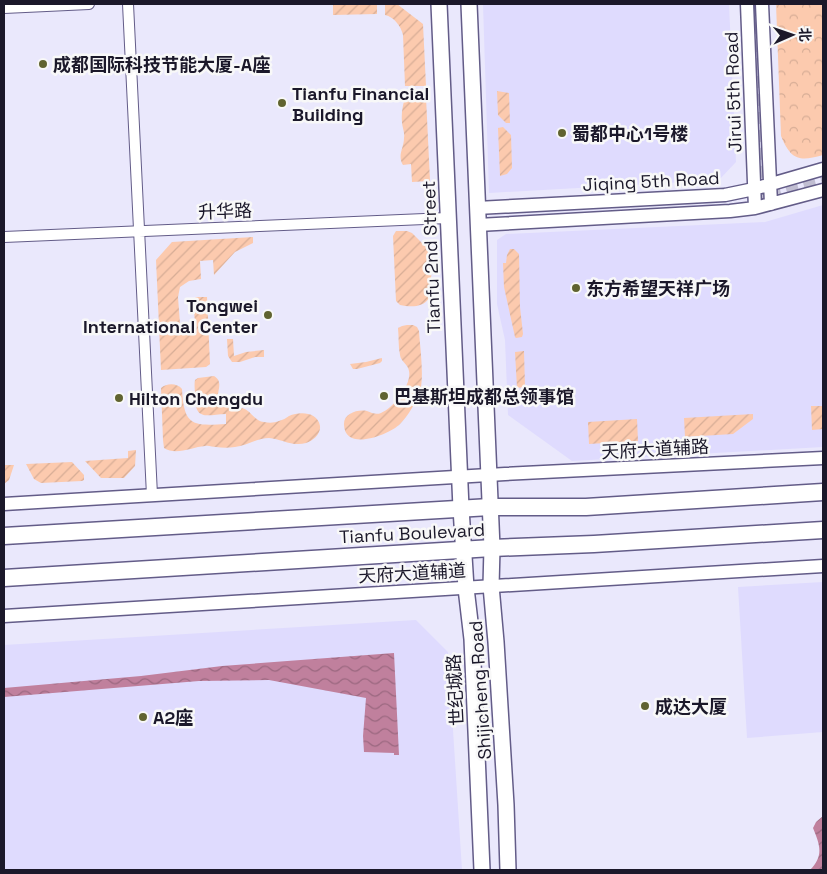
<svg xmlns="http://www.w3.org/2000/svg" width="827" height="874" font-family="'Space Grotesk','Noto Sans SC',sans-serif">
<style>
.built{fill:#dfdbfe}
.forest{fill:url(#forest-crowns)}
.garden{fill:url(#garden-furrows)}
.water{fill:url(#water-waves)}
.lines{fill:none;stroke-linecap:round;stroke-linejoin:round}
.tertiary-tunnel{stroke:#c1bed2;stroke-width:12;stroke-dasharray:12 6;stroke-linecap:butt}
.minor-casing{stroke:#635c88;stroke-width:12}
.tertiary-casing{stroke:#635c88;stroke-width:15}
.secondary-casing{stroke:#635c88;stroke-width:18}
.primary-casing{stroke:#635c88;stroke-width:19}
.minor{stroke:#fff;stroke-width:10}
.tertiary{stroke:#fff;stroke-width:12}
.secondary{stroke:#fff;stroke-width:15}
.primary{stroke:#fff;stroke-width:16}
.poi-dot{fill:#606330;stroke:#f8f8f8;stroke-width:2}
.labels{text-anchor:middle;dominant-baseline:central;stroke-width:5;stroke-linejoin:round;paint-order:stroke}
.poi-label{font-size:18px;font-weight:bold;fill:#1b182a;stroke:#f8f8f8;text-anchor:start}
.street-label{font-size:18px;fill:#1b182a;stroke:#f8f8f8}
</style>
<defs>
<pattern id="forest-crowns" width="20" height="18" patternUnits="userSpaceOnUse" patternTransform="scale(1.25)"><rect width="20" height="18" fill="#fccaae"/><path d="M2 6a3 3 0 1 1 6 0M12 15a3 3 0 1 1 6 0" fill="none" stroke="#d7ad96"/></pattern>
<pattern id="garden-furrows" width="10" height="10" patternUnits="userSpaceOnUse" patternTransform="scale(1.25)"><rect width="10" height="10" fill="#fccaae"/><path d="M-1 1l2-2M0 10L10 0M9 11l2-2" fill="none" stroke="#d7ad96"/></pattern>
<pattern id="water-waves" width="16" height="10" patternUnits="userSpaceOnUse" patternTransform="scale(1.25)"><rect width="16" height="10" fill="#c0809d"/><path d="M0 5q4-4 8 0t8 0" fill="none" stroke="#9b6880"/></pattern>
</defs>
<rect width="100%" height="100%" fill="#eae8fc"/>
<path class="built" d="M483 4H729L736 162 719 180 489 193Z
M823 205V447L572 461 508 415 505 340 497 304V240L506 234 765 222Z
M823 582V732L747 738 738 587Z
M416 620 448 652 462 870H4V645Z"/>
<path class="forest" d="M776 4H823V155C799 162 791 160 781 136Z"/>
<path class="garden" d="M377 4V14L333 15V5Z
M385 4H397L423 24 426 86H405L403 35C401 26 394 17 385 15Z
M497 91 509 93 510 123H506L498 115Z
M405 97H426L430 181 412 182 411 164 403 165C397 155 404 148 404 138 405 132 402 127 402 122 401 113 403 105 405 97Z
M503 127 511 135 512 168 507 174 500 176 498 128Z
M396 231H407L412 233 432 253 433 258 429 298C423 308 410 307 400 305L396 301 393 236Z
M253 237V243L235 252 214 275 213 260 200 261 201 279 189 281 180 287 178 297 180 324 195 323 193 300 196 297H207L210 364 206 367 161 370 156 260 172 242Z
M510 249H514L519 254 520 307 523 334 522 337 516 338 515 337 504 287 503 263H506L507 255Z
M407 325H413L417 327 419 331C420 348 425 380 419 395 414 405 408 416 400 424 389 435 345 452 344 425 343 414 357 409 367 411 372 413 376 415 381 413 394 408 412 384 409 371 408 364 401 362 400 355 398 346 399 337 398 328L402 326Z
M227 339H233L234 356 246 352 264 350V357H255L240 362H232L228 356Z
M524 351 525 387 517 388 515 352Z
M382 358V361L380 363 357 369H353L350 364 366 362Z
M214 376C226 383 213 395 220 404 226 410 235 406 242 408 251 410 254 421 264 422 269 423 274 423 279 421 283 420 286 418 289 416 300 411 318 412 320 426 321 434 313 441 306 443 293 447 281 439 269 438 257 438 246 446 235 447 229 448 222 448 216 447 212 447 209 445 205 446 192 447 176 456 164 448L163 440 161 388C167 383 177 383 182 389 184 426 192 426 226 424V414C206 415 195 421 195 396 195 390 194 385 195 380L198 378Z
M811 406H823V429L812 430Z
M753 414V419L733 434 685 437 684 418Z
M637 419 638 441 589 444 588 422Z
M136 450 135 466 124 478H101L85 461 128 458V451Z
M72 462 84 475V480L82 481 41 483 34 479 26 464Z
M4 465H14L9 480 4 484Z"/>
<path class="water" d="M394 653 399 755H394V753L364 752 363 736 366 698 269 680 199 681 4 697V688L141 676 222 666Z
M823 816V870H810C824 856 820 845 813 828L816 822Z"/>
<g class="lines">
<path class="tertiary-tunnel" d="M754 4 762 195 823 179"/>
<defs>
<path id="minor" d="M128 4 152 495
M4 8 89 4
M4 237 448 218"/>
<path id="tertiary" d="M747 4 755 208
M762 4 771 204
M477 208 725 195 754 189 823 169
M478 225 730 211 755 208 823 190
M4 504 505 474 823 458
M4 616 823 566"/>
<path id="secondary" d="M439 4 461 508 466 588 472 639 482 870
M469 4 492 548 491 586 496 642 506 805 508 870"/>
<path id="primary" d="M4 536 490 507H586L823 492
M4 578 492 548 594 544 823 530"/>
</defs>
<use href="#minor" class="minor-casing"/>
<use href="#tertiary" class="tertiary-casing"/>
<use href="#secondary" class="secondary-casing"/>
<use href="#primary" class="primary-casing"/>
<use href="#minor" class="minor"/>
<use href="#tertiary" class="tertiary"/>
<use href="#secondary" class="secondary"/>
<use href="#primary" class="primary"/>
</g>
<g class="poi-dot">
<circle cx="43" cy="64" r="5"/>
<circle cx="282" cy="103" r="5"/>
<circle cx="562" cy="133" r="5"/>
<circle cx="576" cy="288" r="5"/>
<circle cx="268" cy="315" r="5"/>
<circle cx="384" cy="396" r="5"/>
<circle cx="119" cy="398" r="5"/>
<circle cx="645" cy="706" r="5"/>
<circle cx="143" cy="717" r="5"/>
</g>
<g class="labels">
<g class="poi-label">
<text x="53" y="64">成都国际科技节能大厦-A座</text>
<text x="292" y="93">Tianfu Financial<tspan x="292" dy="21">Building</tspan></text>
<text x="572" y="133">蜀都中心1号楼</text>
<text x="586" y="288">东方希望天祥广场</text>
<text x="258" y="305" text-anchor="end">Tongwei<tspan x="258" dy="21">International Center</tspan></text>
<text x="394" y="396">巴基斯坦成都总领事馆</text>
<text x="129" y="398">Hilton Chengdu</text>
<text x="655" y="706">成达大厦</text>
<text x="153" y="717">A2座</text>
</g>
<g class="street-label">
<text transform="translate(733 92) rotate(-92)">Jirui 5th Road</text>
<text transform="translate(651 181) rotate(-3)">Jiqing 5th Road</text>
<text transform="translate(225 211) rotate(-2)">升华路</text>
<text transform="translate(431 257) rotate(-92)">Tianfu 2nd Street</text>
<text transform="translate(655 449) rotate(-3)">天府大道辅路</text>
<text transform="translate(412 533) rotate(-3)">Tianfu Boulevard</text>
<text transform="translate(412 573) rotate(-3)">天府大道辅道</text>
<text transform="translate(455 690) rotate(-93)">世纪城路</text>
<text transform="translate(480 690) rotate(-94)">Shijicheng Road</text>
</g>
</g>
<rect width="827" height="874" fill="none" stroke="#1b182a" stroke-width="10"/>
<g transform="translate(792 35) rotate(88)" stroke="#f8f8f8" stroke-width="4" paint-order="stroke">
<path d="M0-4L9 19L0 12L-9 19Z" fill="#1b182a"/>
<text y="-8" font-size="14" font-weight="bold" text-anchor="middle" fill="#1b182a">北</text>
</g>
</svg>
